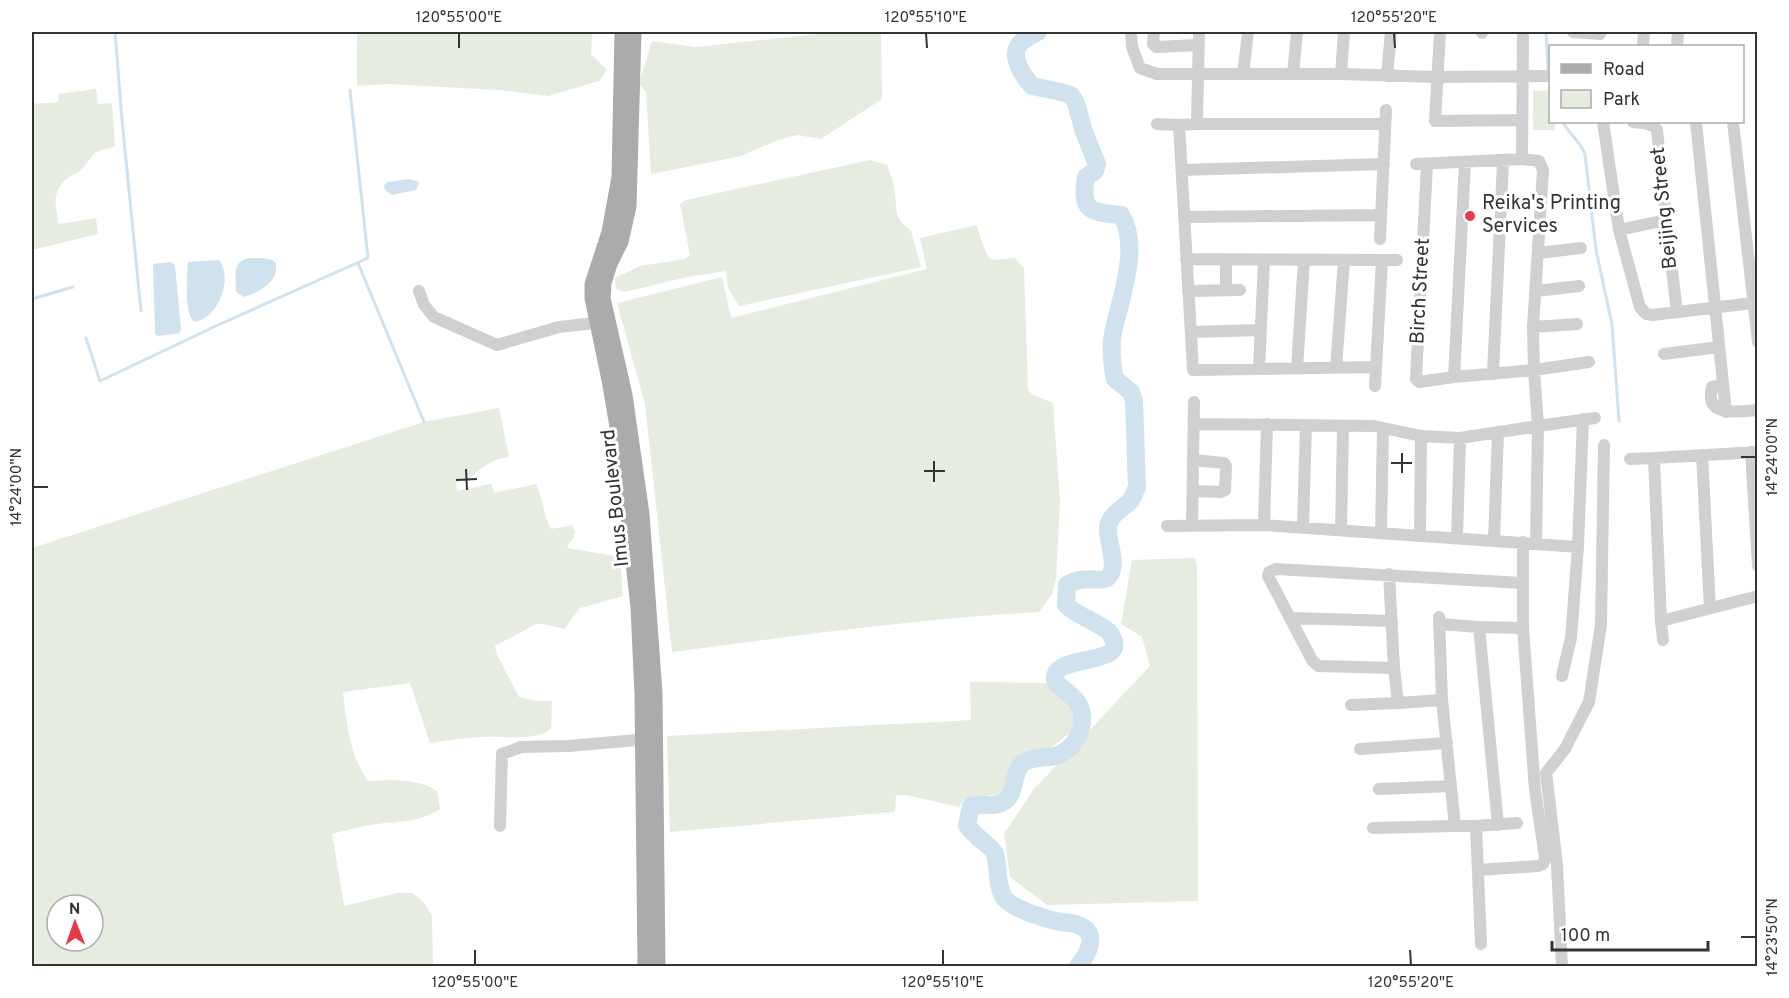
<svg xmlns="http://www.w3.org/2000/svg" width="1789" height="998" font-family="Overpass,sans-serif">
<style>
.green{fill:#e6ecdf;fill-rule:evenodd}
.water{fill:#cfe2ee}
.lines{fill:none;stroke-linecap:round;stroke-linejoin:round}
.stream{stroke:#cfe2ee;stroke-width:3}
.river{stroke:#cfe2ee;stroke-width:18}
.minor{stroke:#d0d0d0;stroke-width:12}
.major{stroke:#ababab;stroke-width:15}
.ticks{fill:none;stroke:#333;stroke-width:2}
.poi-dot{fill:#e63946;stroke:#fff;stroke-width:2}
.labels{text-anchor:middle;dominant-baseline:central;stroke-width:6;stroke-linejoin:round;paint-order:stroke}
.poi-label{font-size:20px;fill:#333;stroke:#fff;text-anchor:start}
.street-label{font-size:20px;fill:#333;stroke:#fff}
.neatline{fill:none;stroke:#333;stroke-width:2}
.ticks-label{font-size:15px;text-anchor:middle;fill:#333}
</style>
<rect width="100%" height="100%" fill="#fff"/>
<path class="green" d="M357 32H592L591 54 607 70 599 81 548 96 499 90 390 84 357 86Z
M838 32H881L882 99 821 139 797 135 778 140 741 156 651 174 646 92 639 84 652 41 695 47Z
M96 89 98 104 112 103 115 147C89 151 97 153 82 169 78 173 73 174 69 177 51 191 55 204 59 224L96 218 98 234 32 250V104L58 102 59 94Z
M1550 90V122H1555V130H1533V91Z
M870 160 887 165 894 185 897 214 901 222 911 231 921 267 739 306 728 288 726 271 687 277 625 292 616 289 615 278 640 266 685 259 690 255 680 204 686 200Z
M977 225 982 243 988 257 994 260 1015 258 1024 268 1028 390 1033 395 1053 403 1060 501 1056 579 1052 594 1039 612C916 619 794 636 672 652L645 404 617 303 722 277 731 318 927 269 920 238Z
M499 408 509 457C503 458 496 459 490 463 474 471 478 478 456 482L457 491 491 484 494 493 536 484C543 498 543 515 551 529L572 525 575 532 573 539 569 543 567 548 620 557 623 596 580 608 564 629 544 624H536L495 646 497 655 519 697 536 701H552L551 729C539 741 499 736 482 737 464 738 447 740 430 743L410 683 343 692C346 722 350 756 368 781 390 780 418 778 437 791L440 809C419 824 389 821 365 826 354 828 343 831 332 834L344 906 397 893H413L425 904 432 916 433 966H32V548L424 422ZM57 905H93V941H57Z
M1195 558 1197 568 1198 901 1047 905 1010 877 1004 834 1034 789 1150 666 1142 637 1121 624 1132 560Z
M970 682 1049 683 1072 700 1077 712V722L1072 731 1048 750 1022 756 1011 772 1012 788 1010 793 969 798 963 800 959 807 907 795H896L895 812 670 832 667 736 971 720Z"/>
<path class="water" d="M409 179 417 181 419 184 416 190 392 195 385 190 384 186 387 182Z
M249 258H262L272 260 276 263C279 282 260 292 244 297L236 292C236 277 231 261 249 258Z
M219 260C234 278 218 319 194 322 184 313 187 276 188 262Z
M171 262 175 265 181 330 179 333 158 336 155 334 153 264Z"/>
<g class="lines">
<path class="stream" d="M115 32 122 120 141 311
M1546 32 1548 70 1550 71
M1563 122C1569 134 1580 141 1585 154L1596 250 1612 324 1619 421
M358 263 424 422
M32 299 73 287
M86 338 100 381 218 325 368 258 350 90"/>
<path class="river" d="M1038 32C1032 35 1022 39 1018 46 1011 59 1024 77 1032 86L1061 92 1071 95 1076 103 1084 132 1097 164 1095 171 1086 177C1080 213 1092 212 1121 215 1141 246 1120 300 1113 333 1110 348 1112 364 1115 379L1131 392 1134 401 1137 487C1135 491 1134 496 1131 500 1123 509 1109 514 1108 528 1107 542 1120 568 1107 578 1099 583 1084 574 1067 585L1066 605C1079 618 1105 624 1111 635 1131 667 1059 653 1055 676 1052 687 1077 693 1081 710 1086 731 1072 754 1050 757 1040 758 1031 757 1023 763 1010 773 1019 799 998 804 990 807 981 803 971 806L967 825C975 838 991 845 995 854 999 868 996 887 1005 899 1014 909 1043 918 1056 921 1063 923 1072 922 1078 925 1100 933 1088 954 1078 966"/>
<path class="minor" d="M1131 32 1132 47 1140 68 1157 74H1341L1437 77 1550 76
M1154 32 1153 44 1156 47 1197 45
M1440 32 1435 121 1521 120
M1482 32V33
M1573 32 1600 34
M1643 46 1644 32
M1677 46 1678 32
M1243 74 1248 32
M1293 74 1297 32
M1341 74 1344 32
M1387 76 1391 32
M1603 122 1619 230 1640 307 1646 314 1653 315 1753 303
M1633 122C1641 123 1653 122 1657 130L1666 220 1677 312
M1696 122 1726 412
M1733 122 1758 342
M1157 124 1179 125 1197 124H1384
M1197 124 1199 32
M1179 125 1193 370 1376 367
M1416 164 1522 159 1523 32
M1427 164 1416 379 1419 382 1454 377 1534 370 1533 327 1543 170 1539 161 1522 159
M1182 170 1384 164
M1184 217 1381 215
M1619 230 1666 220
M1380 239 1386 110
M1538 253 1581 248
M1186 259 1397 260
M1226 260V290
M419 291 424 305 434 317 497 345 559 327 604 322
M1188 291 1240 290
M1536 291 1579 286
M1533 327 1577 324
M1191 332 1261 330
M1664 354 1719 347
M1259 368 1264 260
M1297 368 1304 260
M1336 368 1344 260
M1493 374 1503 162
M1454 377 1465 163
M1723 385 1712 387C1704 419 1739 411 1758 410
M1375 386 1382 260
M1195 424 1374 426 1421 436 1460 438 1538 426 1534 370 1589 362
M1751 452 1758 566
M1702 455 1710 608
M1630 459 1654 458
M1193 491 1221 492 1225 490 1226 466 1224 463 1194 460
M1264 525 1267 424
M1167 526 1264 525 1578 547 1583 419
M1192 526 1194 402
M1303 528 1306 425
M1341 530 1343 426
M1381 533 1383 428
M1420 536 1421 436
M1457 538 1460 438
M1494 541 1498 432
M1536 544 1538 426 1595 418
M1389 574 1394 668
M1439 617 1442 700
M1291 618 1392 621
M1661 621 1758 596
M1439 624 1479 627
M1663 640 1661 621 1654 458 1758 452
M1562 676 1571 638 1578 547
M1351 705 1398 703
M1360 749 1447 743
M1379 789 1451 786
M1517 823 1476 826H1455L1442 700 1398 703 1394 668 1318 666 1312 660 1268 576 1269 572 1276 569 1522 583
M1498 825 1479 627 1523 628
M500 826 502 754 521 747 568 746 649 739
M1476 826 1481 944
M1373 828 1455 826
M1478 870 1538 866 1543 864 1545 858 1535 790 1523 628V542
M1562 966 1557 865 1546 773 1565 749 1589 702 1601 625 1604 445"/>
<path class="major" d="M622 32 619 177 609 232 592 284V298L610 385 620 445 638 607 642 695 645 966
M634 32 629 206 621 242 610 264 604 283 603 298 625 395 642 514 655 693 658 966"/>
</g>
<path class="ticks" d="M459 33V48M926 33 927 48M1394 33 1395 48M1402 453V473M1741 457H1756M934 461V482M1391 463H1412M466 469 467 490M924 471H945M456 480 477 479M33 487H48M1741 937H1756M475 950V965M943 950V965M1410 950 1411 965"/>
<circle class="poi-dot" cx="1470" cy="216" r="6"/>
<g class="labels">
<g class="poi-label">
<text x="1482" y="204">Reika's Printing<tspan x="1482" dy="23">Services</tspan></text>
</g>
<g class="street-label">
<text transform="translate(1665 208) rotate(-96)">Beijing Street</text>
<text transform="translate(1421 291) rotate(-87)">Birch Street</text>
<text transform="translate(616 498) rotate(-96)">Imus Boulevard</text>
</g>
</g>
<rect width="1789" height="998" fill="none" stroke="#ffffff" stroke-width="66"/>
<rect x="1549" y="45" width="195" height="78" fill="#ffffff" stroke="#adadad" stroke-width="1.5"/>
<rect x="1561" y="64" width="30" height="9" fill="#ababab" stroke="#adadad" stroke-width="1.5"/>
<text x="1603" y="75" font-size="18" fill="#333333">Road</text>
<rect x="1561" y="90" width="30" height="18" fill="#e6ecdf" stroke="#adadad" stroke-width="1.5"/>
<text x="1603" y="105" font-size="18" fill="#333333">Park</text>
<g transform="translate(75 923) rotate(359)"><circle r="28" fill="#ffffff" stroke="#adadad" stroke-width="1.5"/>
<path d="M0-4.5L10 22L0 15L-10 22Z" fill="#e63946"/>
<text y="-9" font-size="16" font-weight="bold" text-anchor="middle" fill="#333333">N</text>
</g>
<path d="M1552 941v9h156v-9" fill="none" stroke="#333333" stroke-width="3"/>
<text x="1561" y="941" font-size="18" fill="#333333" stroke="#ffffff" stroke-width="4.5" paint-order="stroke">100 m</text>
<rect x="33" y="33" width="1723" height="932" class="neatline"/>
<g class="ticks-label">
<text x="459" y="22">120°55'00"E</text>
<text x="926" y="22">120°55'10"E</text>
<text x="1394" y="22">120°55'20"E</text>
<text transform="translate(1772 457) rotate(-90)" y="5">14°24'00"N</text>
<text transform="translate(16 487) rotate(-90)" y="5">14°24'00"N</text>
<text transform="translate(1772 937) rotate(-90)" y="5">14°23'50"N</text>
<text x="475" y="987">120°55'00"E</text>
<text x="943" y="987">120°55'10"E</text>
<text x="1411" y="987">120°55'20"E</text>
</g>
</svg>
